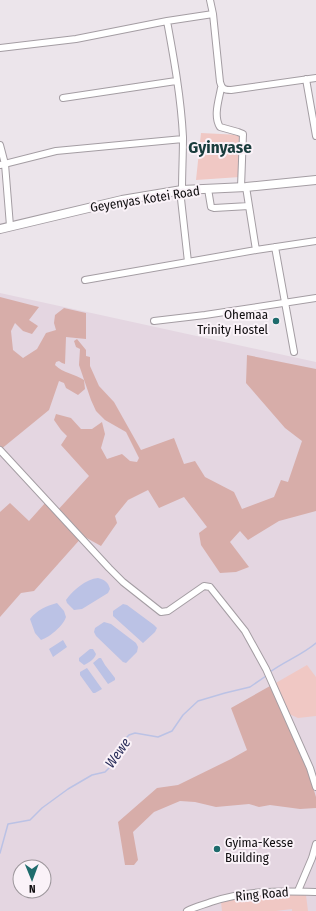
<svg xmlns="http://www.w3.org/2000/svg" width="316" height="911" font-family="'Fira Sans Condensed',sans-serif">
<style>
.built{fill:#e4d6e1;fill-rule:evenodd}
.green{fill:#f0c8c4}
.forest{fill:#d7ada9}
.water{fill:#bbc2e5}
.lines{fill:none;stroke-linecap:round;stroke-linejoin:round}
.stream{stroke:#bbc2e5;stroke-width:1.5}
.minor-casing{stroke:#a49da3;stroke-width:8}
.tertiary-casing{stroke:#a49da3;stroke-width:10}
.minor{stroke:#fff;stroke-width:6}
.tertiary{stroke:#fff;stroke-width:8}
.poi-dot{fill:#1e6b6c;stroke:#faf2f8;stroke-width:1.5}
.labels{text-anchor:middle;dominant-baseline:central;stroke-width:4;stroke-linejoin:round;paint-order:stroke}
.street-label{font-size:13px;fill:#0f0d0f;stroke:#faf2f8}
.poi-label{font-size:13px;fill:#0f0d0f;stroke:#faf2f8;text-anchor:end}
.water-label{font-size:14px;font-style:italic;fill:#292d5a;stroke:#faf2f8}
.district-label{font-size:17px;font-weight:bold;fill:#193c3c;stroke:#faf2f8}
</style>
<rect width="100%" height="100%" fill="#ece5eb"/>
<path class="built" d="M0 293 316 362V911H0ZM20 867H44V891H20Z"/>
<path class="green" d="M201 133 241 135 240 177 196 180Z
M307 665 316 677V716L298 718 289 714 274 684Z
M271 894 306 895 308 911H292V909L276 911H222L221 902 244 896Z"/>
<path class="forest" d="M0 297 39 307 29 320 38 326 32 334 23 331 15 323 11 331 13 350 23 358 37 349 46 333 56 330 54 323 55 315 64 308 86 313V339L66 337 65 364 62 363 59 361 56 362 55 365C63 373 75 374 84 380L85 389 78 395 66 388 64 383 59 381 49 410 0 450Z
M77 339 86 350V356L90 357V366L99 386 114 402 141 450 174 438 184 464 195 461 205 477 234 492 242 509 274 497 281 480 288 482 302 441 285 428 246 383 247 355 316 369V511L279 521 248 540 240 531 230 542 249 567 236 572 220 573 201 545 199 533 207 527 184 497 159 508 148 490 128 500 115 516 117 523 101 546 83 536 34 591 21 593 0 617V512L10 503 29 521 46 502 56 512 89 476 61 445 67 436 61 430 54 420 56 414 71 418 81 429H92L102 422 105 434 101 448 107 459 122 454 130 461 137 462 139 458 126 432 105 420 96 411 91 400 79 365 80 349 76 347 74 341Z
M270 686 307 768 316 797V808L300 809 270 805 259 807 249 804 216 807 195 802 180 801 154 812 133 832 138 860 134 865H125L118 822 157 788 178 785 231 759 247 750 231 708Z"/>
<path class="water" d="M98 578C105 580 108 582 110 589L108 593 82 609 74 610 67 603 66 600C73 590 86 579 98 578Z
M57 603 64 611 66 617C63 626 50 637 41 640L35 633 30 619C37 610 46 606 57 603Z
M123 604 127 605 154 625 157 628 155 632 143 643 113 616V611Z
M104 622 111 624 136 643 138 647 137 652 126 663 123 662 96 636 94 632 95 628Z
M63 640 67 647 53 657 49 649Z
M90 649H93L96 654C95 659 88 663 84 665L79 661V658Z
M99 658H101L105 665 115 678V680L108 684 93 663Z
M87 668 102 689 95 693H93L80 675V672Z"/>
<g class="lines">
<path class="stream" d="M270 672C285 661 302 655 316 643
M0 853 8 824 30 820 42 808 68 789 92 775 105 772 114 763 124 740 129 735 135 733 158 737 172 731 183 715 198 701 225 693 250 687 266 676"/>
<defs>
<path id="minor" d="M210 0 213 14 220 82C222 89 224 90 231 90L316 78
M167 21C174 59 181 98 183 137 183 155 182 173 182 190
M0 48 76 39 167 21 213 14
M306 79 316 136
M221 88C219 100 213 116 220 127L238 132 243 134 241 187
M63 98 176 81
M0 145 5 164 10 226
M0 165 56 151 183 139
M246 187 256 250
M208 189 211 207 214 208 249 206
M180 190 188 262
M275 247 294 352
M85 280 256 250 316 241
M154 321 205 315 316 298
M0 450 109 568 123 582 161 612 168 611 204 586 210 587 245 631 266 669 310 768 316 787
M298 891 312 858 316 844
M187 911C194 907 203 905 211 902 246 890 279 891 316 892"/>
<path id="tertiary" d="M0 229 122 200 182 190 246 187 316 180"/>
</defs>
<use href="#minor" class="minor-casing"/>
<use href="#tertiary" class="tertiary-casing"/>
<use href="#minor" class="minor"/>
<use href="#tertiary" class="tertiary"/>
</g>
<g class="poi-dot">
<circle cx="276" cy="321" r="4"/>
<circle cx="217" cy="849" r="4"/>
</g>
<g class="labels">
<g class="street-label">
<text transform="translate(145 199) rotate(-9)">Geyenyas Kotei Road</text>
<text transform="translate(262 894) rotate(-5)">Ring Road</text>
</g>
<g class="poi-label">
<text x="268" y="314">Ohemaa<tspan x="268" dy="15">Trinity Hostel</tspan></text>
<text x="225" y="842" text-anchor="start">Gyima-Kesse<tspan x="225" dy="15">Building</tspan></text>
</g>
<g class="water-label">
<text transform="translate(118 753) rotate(-55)">Wewe</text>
</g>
<g class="district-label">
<text x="220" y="147">Gyinyase</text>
</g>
</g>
<g transform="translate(32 879) rotate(179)"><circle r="19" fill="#faf2f8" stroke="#9c969b"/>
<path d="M0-3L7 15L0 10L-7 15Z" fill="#1e6b6c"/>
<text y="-6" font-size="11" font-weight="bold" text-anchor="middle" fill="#0f0d0f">N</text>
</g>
</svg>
